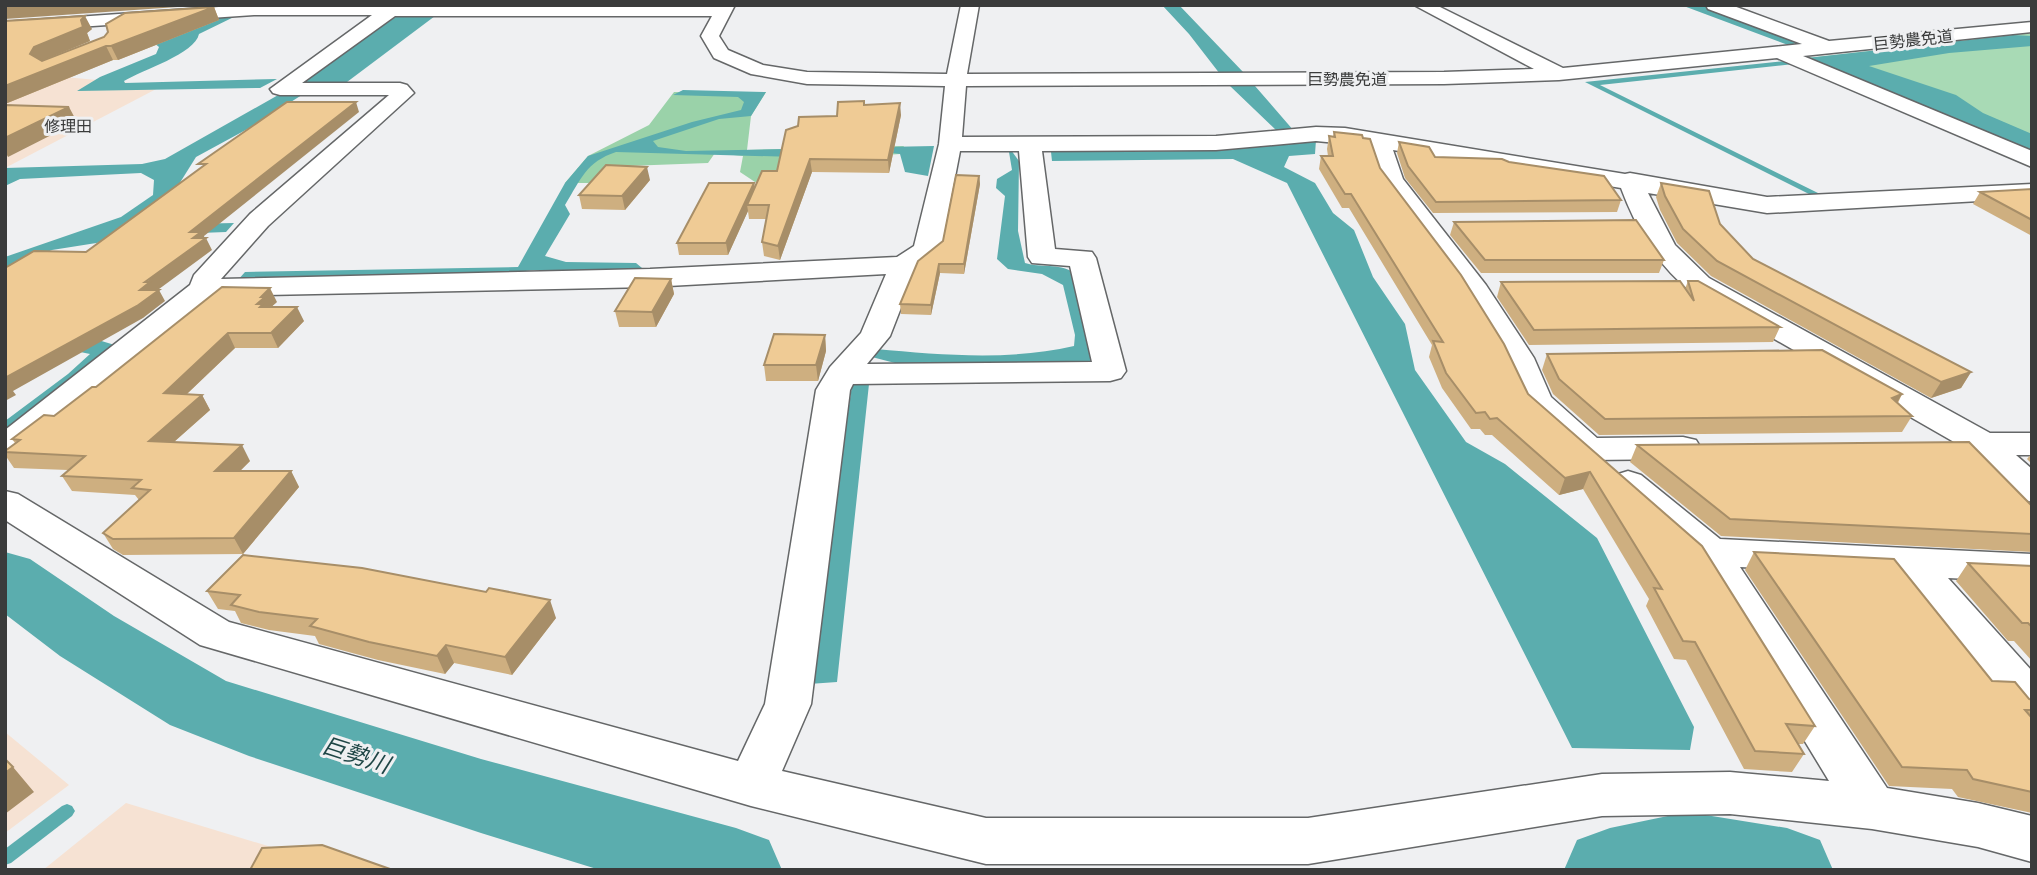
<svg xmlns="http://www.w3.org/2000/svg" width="2037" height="875" font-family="'DejaVu Sans','Noto Sans JP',sans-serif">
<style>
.commercial{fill:#f6e2d3}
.green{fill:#a8dab5}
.forest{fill:#9ad2a9}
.water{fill:#5badae}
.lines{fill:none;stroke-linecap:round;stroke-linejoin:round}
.stream{fill:#5badae;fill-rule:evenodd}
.river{fill:#5badae;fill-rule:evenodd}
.minor-casing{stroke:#656768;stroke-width:3}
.minor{fill:#fff;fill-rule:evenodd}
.wall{fill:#ceaf80}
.shaded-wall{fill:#a78e68}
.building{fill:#efcb95;stroke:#a78e68;stroke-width:2}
.labels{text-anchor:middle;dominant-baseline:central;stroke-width:6;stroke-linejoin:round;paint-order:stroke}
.far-street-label{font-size:16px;fill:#3a3b3b;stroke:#eff0f2}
.far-neighbourhood-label{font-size:16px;fill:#3a3b3b;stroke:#eff0f2}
.near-water-label{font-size:23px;font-style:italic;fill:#1f4646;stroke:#eff0f2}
</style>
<rect width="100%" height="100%" fill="#eff0f2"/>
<path class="commercial" d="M5 68 32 74 162 86 5 168Z
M5 732 69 785 5 833Z
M126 803 347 870H43Z"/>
<path class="green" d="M2032 33V152L1807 58Z"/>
<path class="forest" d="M674 92H766L751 116 747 150 904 146 900 154 804 161 784 177 755 182 740 172 743 156 715 153 708 163 627 166 594 183H565L588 156 649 125Z"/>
<path class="water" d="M1162 5H1179L1244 73 1220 74 1189 34Z
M1681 5H1701L1798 43 1788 45Z
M439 13 347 82 299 83 400 14Z
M240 14 199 34C195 54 142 70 124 81L125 83 277 79 260 88 77 91 100 77 156 54 159 47 154 43 205 15Z
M2013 35 2032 36V46L1949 53 1869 66 1956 95 1983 113 2032 134V152L1807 58Z
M1785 61 1794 64 1600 85 1820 194 1811 195 1585 82Z
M1230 86H1255L1294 131 1278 132Z
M683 90 766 92 751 116 719 119 653 141 658 147 686 151 934 146 928 176 905 172 900 154 877 151 795 157 616 152C586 162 581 179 565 205L570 214 545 256 566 262 636 263 642 268 634 271 534 270 483 276 237 281 245 272 518 267 565 183 588 156 692 122 741 110 744 102 738 97 673 95Z
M305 93 253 126 196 157 176 189 141 225 234 223 226 232 147 235 52 250 5 270V257L121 217 153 195 154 180 141 173 20 179 5 186V168L142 164 165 159 280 94Z
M1316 140 1315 154 1289 156 1284 167 1315 183 1333 213 1354 230 1373 277 1405 324 1415 370 1466 442 1505 464 1597 538 1694 727 1690 750 1572 748 1287 183 1233 159 1052 161 1051 152 1192 151 1246 148 1259 145Z
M965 150H1011L1019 161 1018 231 1025 263C1041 268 1058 263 1073 272L1095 362 895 363 868 356 876 349C941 355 1010 361 1074 346L1075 335 1063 285 1042 274 1008 269 997 259 1005 196 996 188 997 179 1012 170 1009 152Z
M85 336 118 346 5 434V421L68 374 90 354 46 345Z
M869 384 837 682 809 684 852 385Z"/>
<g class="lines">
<path class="stream" d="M67 804 72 806 75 811 72 816 11 863 5 865V849L62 806Z"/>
<path class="river" d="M5 552 30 559 114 616 226 681 481 759 736 828 769 840 782 870H600L481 833 249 756 170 725 60 656 5 614Z
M1687 812 1787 828 1820 840 1833 870H1564L1577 840 1610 828Z"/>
<defs>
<path id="minor" d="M247 5H735L719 36 728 50 763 65 807 72 947 74 961 5H979L967 74 1444 72 1534 69 1414 5H1436L1563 68 1802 44 1708 9 1706 5H1731L1829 41 2032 22V32L1803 56 2032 151V167L1777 58 1559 80 1444 84 966 86 962 137 1216 136 1316 127 1345 128 1625 174 1630 173 1767 197 2032 184V198L1767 213 1648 193 1675 245 1709 278 1990 433H2032V455H2016L2032 469V502L2019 498 1974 455 1958 452 1954 442 1689 290C1656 263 1636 228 1621 188L1393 150 1403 179 1486 285 1534 358 1551 397 1597 438 1683 437 1696 440 1701 448 1696 456 1683 459 1589 460 1573 455 1524 408 1502 358 1459 288 1379 180 1368 146 1316 141 1216 150 1042 151 1055 249 1092 252 1096 258 1126 371 1121 378 1110 381 853 384 850 390 811 704 782 771 986 818H1308L1602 774 1730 772 1829 781 1696 562 1615 491 1610 483 1615 475 1628 471 1641 475 1720 539 2032 554V582L1948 578 2032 671V720L2016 715 1900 575 1740 567 1887 788 1978 803 2032 816V862L1978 847 1872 829 1730 814 1602 816 1308 864H986L751 806 200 645 5 520V491L18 494 229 622 738 761 765 704 816 390 830 367 861 333 886 274 650 287 212 296 33 443 5 456V430L190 285 194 275 250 214 389 95H280L273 93 270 89 372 15H254L5 32V22ZM395 16H712L701 36 714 58 751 74 807 84 945 86 939 144 914 246 897 257 650 269 221 279 268 226 414 93 407 85 400 83H302ZM960 151H1019L1028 257 1032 263 1070 266 1092 362 867 364 890 336 916 269 941 250Z"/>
</defs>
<use href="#minor" class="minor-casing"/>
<use href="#minor" class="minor"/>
</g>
<path class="wall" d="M214 7 219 20 118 60H113L5 104V21L92 29 87 33 90 41 42 61Z
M864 105 901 115 889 173 812 172 780 260 764 256 762 242 767 219H749L748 211 728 255H679L677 243 754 183 755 188 777 171 798 126 837 116Z
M1334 132 1363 138 1380 168 1528 394 1815 726 1803 744H1798L1804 754 1792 772 1744 769 1686 660 1674 659 1646 606 1649 599 1583 489 1559 495 1492 435H1485L1480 429H1471L1442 388 1429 357 1432 345 1349 208H1342L1319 169 1321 156H1328L1327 149 1329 136 1333 137Z
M1399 142 1435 157 1509 162 1621 200 1617 212 1433 213 1405 178 1397 153Z
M979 176 980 184 964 274 940 273 931 315 901 314 900 304 943 241Z
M650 180 625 210 582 209 579 195Z
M1661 183 1720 224 1753 259 1971 372 1961 388 1931 398 1711 276 1677 243 1660 210 1656 197Z
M2032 189V236L1973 204 1980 192Z
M1454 222 1664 260 1659 273H1481L1450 235Z
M671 279 674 294 656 327H619L615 311Z
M1688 281 1780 327 1773 342 1529 345 1497 297 1501 282 1685 289Z
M277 302 271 307 304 321 278 348H235L187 394 202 395 210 410 174 442 250 461 240 471H291L299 487 243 554 123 555 113 549 103 533 139 500 135 495 72 491 62 476 68 470 14 468 5 455V451L15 443 12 439 54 416 96 387Z
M825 335 826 351 818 381H766L764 365Z
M1547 354 1902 394 1898 403 1912 416 1902 432 1599 435 1553 394 1542 370Z
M1637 445 2032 506V552L1721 536 1630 462Z
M2032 453V464L2027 459Z
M1754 552 1992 681 2032 700V813L1958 797 1952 789 1889 786 1745 570Z
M1968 563 2032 566V661L2014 641H2008L1956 581Z
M207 591 556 618 512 675 454 663 445 674 378 660 319 644 315 636 269 630 241 623 235 611 218 609Z"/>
<path class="shaded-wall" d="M14 5H206L5 19V6Z
M214 7 219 20 118 60 111 46Z
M85 16 92 29 87 33 90 41 41 61 30 54 34 47 81 20Z
M106 46 113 60 5 104V86Z
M356 102 359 112 204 236 205 240 206 238 212 250 155 292 159 290 165 301 143 318 13 391 16 395 5 401V378L140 290 190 232Z
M900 103 901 115 889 173 888 160Z
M69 107 77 122 8 157 5 151V138Z
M810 159 812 172 780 260 778 246Z
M647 167 650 180 625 210 622 196Z
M979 176 980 184 964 274V264Z
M754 183 756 194 747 205 748 211 728 255 726 243Z
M939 264 940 273 931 315V305Z
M671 279 674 294 656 327 652 312Z
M270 288 277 302 270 308 268 314 257 304 261 297Z
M297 307 304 321 278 348 271 333Z
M228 333 235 348 172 408 164 393Z
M825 335 826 351 818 381 816 365Z
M1971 372 1961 388 1931 398 1941 382Z
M1902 394 1893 410 1892 398Z
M202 395 210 410 158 456 149 441Z
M242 445 250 461 224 487 215 471Z
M291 471 299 487 243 554 234 538Z
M1590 472 1583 489 1559 495 1565 478Z
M550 600 556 618 512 675 505 657Z
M446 645 454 663 445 674 437 656Z
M13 767 34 792 5 814V773Z"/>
<path class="building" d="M214 7 111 46H106L5 86V21L85 16 81 20 83 27 34 47 30 54 42 61 104 37 108 32 106 24 125 13Z
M864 101V105L900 103 888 160 810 159 778 246 762 242 769 205H747L762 171H777L786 130 798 126 799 117 837 116 838 102Z
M287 102H356L190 232H201L193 238H206L145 282H150L140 290H159L137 306 5 378V268L34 251 86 252 206 164H198Z
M5 105 69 107 5 138Z
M1334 132 1362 135 1363 138 1370 139 1380 168 1461 275 1504 344 1528 394 1702 546 1815 726 1786 724 1804 754 1755 751 1695 642 1683 641 1654 588 1662 589 1590 472 1565 478 1497 418 1490 419 1485 412 1476 413 1446 373 1433 341 1443 342 1351 194H1345L1321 156H1333L1329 136 1335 137Z
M1399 142 1429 147 1435 157 1502 159 1509 162 1604 176 1621 200 1436 202 1408 166Z
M606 165 647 167 622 196 579 195Z
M956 175 979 176 964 264H939L931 305 900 304 918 261 943 241Z
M709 183H754L726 243H677Z
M1661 183 1709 191 1720 224 1753 259 1971 372 1941 382 1717 261 1683 229 1665 196Z
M2032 189V220L1980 192Z
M1636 220 1664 260H1485L1454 222Z
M635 278 671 279 652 312 615 311Z
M1680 281 1694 301 1688 281H1698L1780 327 1534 330 1501 282Z
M222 287 270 288 261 297H265L257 304H263L260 307H297L271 333H228L164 393 202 395 149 441 242 445 215 471H291L234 538 113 539 103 533 150 490 132 488 141 480 62 476 85 456 5 452V451L20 440 12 439 44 415 54 416 92 387H96Z
M774 334 825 335 816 365H764Z
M1822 350 1902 394 1892 398 1912 416 1605 419 1559 379 1547 354Z
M1969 442 2032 506V534L1730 519 1637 445Z
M1754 552 1894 559 1992 681 2015 682 2029 699 2032 700V710H2025L2032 718V792L1973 779 1967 770 1902 767Z
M243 555 362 568 486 592 489 588 550 600 505 657 446 645 437 656 369 642 310 626 317 619 259 612 231 605 240 595 207 591Z
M1968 563 2032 566V627L2028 623H2022Z
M5 759 13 767 5 773Z
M322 845 390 869 389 870H250L262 848Z"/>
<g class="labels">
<g class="far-street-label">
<text transform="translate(1913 40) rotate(-6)">巨勢農免道</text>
<text x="1347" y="79">巨勢農免道</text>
</g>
<g class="far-neighbourhood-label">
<text x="68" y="126">修理田</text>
</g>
<g class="near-water-label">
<text transform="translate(356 755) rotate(18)">巨勢川</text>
</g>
</g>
<rect width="2037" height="875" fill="none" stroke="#3a3b3b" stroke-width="14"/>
</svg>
